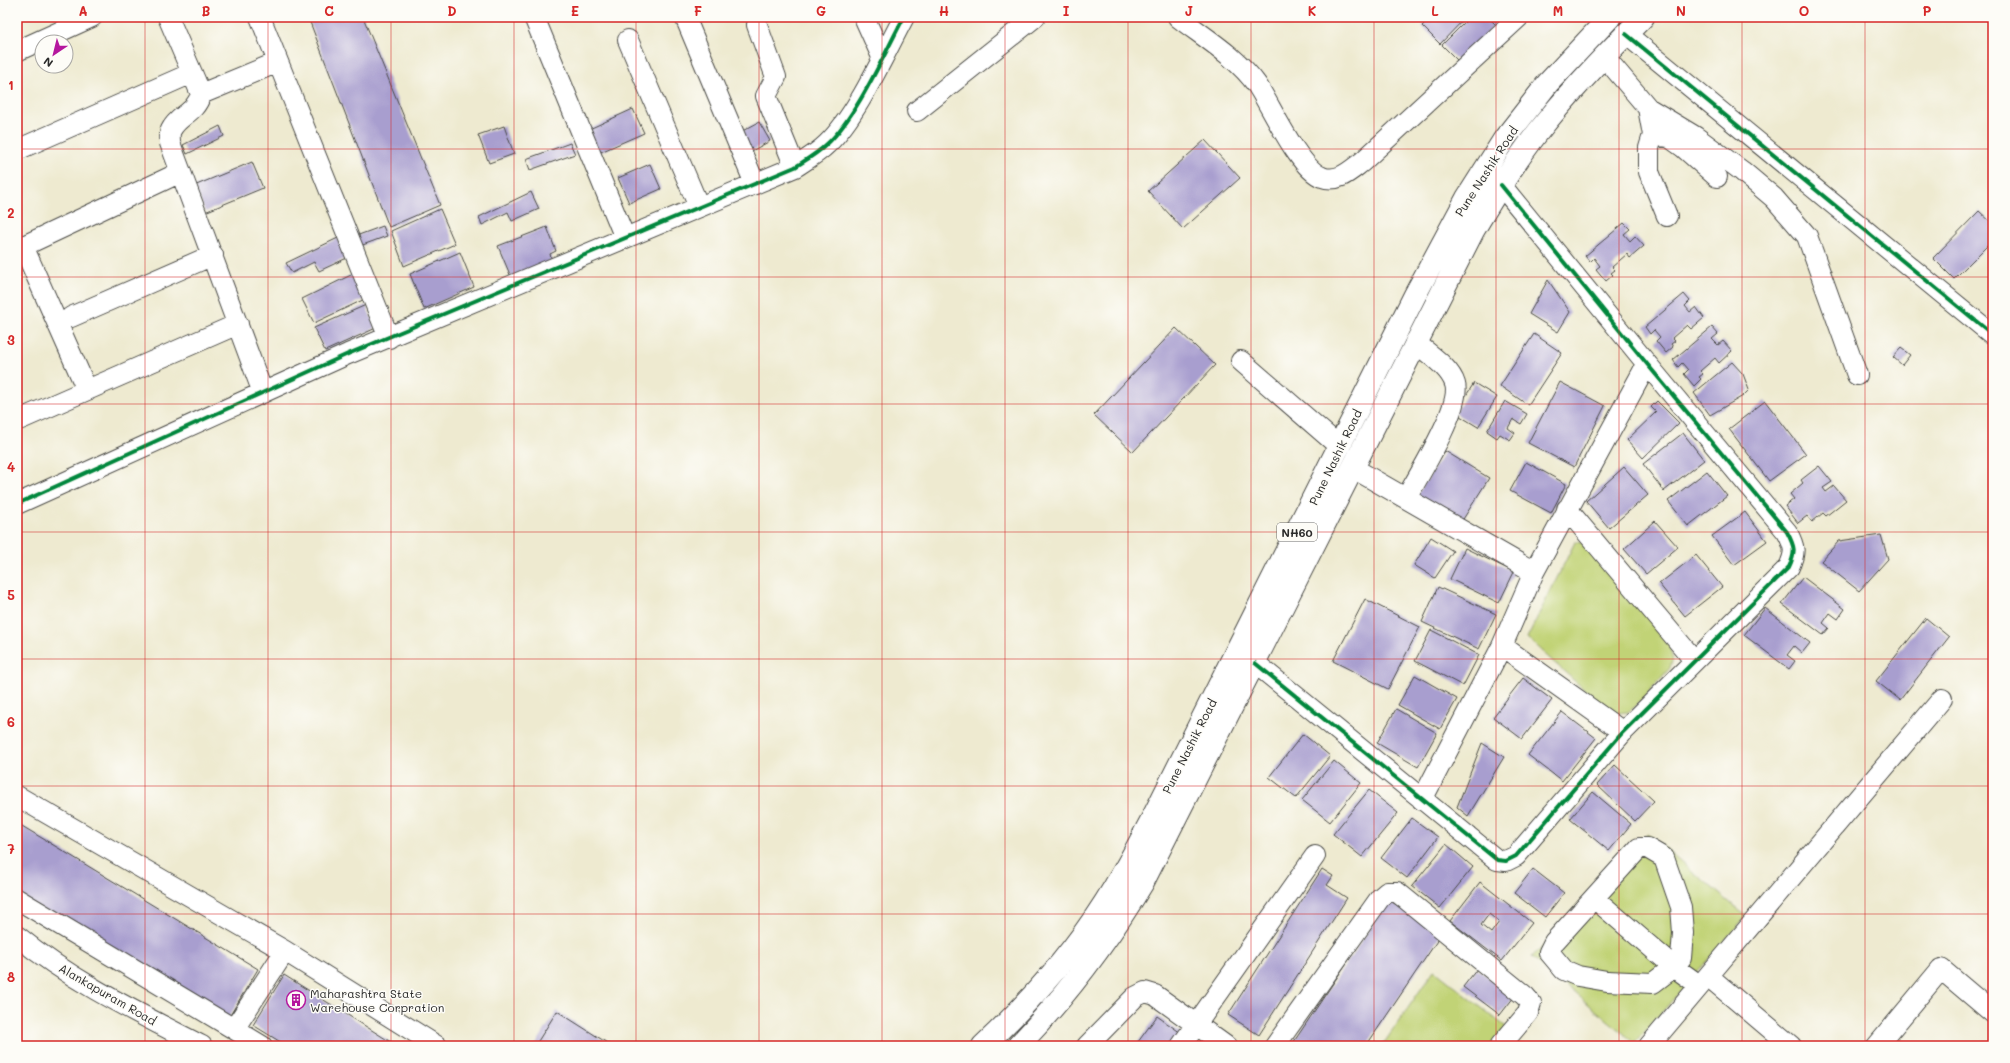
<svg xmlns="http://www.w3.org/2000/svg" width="2010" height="1063" font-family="Mali,sans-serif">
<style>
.green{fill:#c1d376;stroke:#767f50}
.building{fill:#a89ecf;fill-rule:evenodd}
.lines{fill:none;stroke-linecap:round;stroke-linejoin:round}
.minor-casing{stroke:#484844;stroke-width:22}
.highway-casing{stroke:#484844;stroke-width:24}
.minor{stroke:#fff;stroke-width:20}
.highway{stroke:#fff;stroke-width:22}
.cycleway-casing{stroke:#fdfcf7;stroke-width:6}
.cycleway{stroke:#00873e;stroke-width:4}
.grid{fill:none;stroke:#d62828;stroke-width:1;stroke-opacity:0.55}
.labels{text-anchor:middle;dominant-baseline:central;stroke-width:3;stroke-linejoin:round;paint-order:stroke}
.shield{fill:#fdfcf7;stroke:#6a6a68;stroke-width:1}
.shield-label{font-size:11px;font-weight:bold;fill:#2b2b2b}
.street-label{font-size:12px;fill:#2b2b2b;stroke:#fdfcf7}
.poi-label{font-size:12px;fill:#2b2b2b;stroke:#fdfcf7;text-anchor:start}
.neatline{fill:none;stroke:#d62828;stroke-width:1.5}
.grid-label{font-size:13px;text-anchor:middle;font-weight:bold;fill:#d62828}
</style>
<rect width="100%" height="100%" fill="#fdfcf7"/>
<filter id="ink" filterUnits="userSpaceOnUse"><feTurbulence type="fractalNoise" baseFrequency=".025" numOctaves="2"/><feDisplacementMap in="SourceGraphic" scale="8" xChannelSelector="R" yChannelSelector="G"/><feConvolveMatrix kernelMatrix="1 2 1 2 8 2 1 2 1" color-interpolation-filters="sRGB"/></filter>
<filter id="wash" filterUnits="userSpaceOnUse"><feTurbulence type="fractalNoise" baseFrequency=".012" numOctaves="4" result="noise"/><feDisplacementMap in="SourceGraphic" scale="16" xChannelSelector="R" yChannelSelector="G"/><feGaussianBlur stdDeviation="0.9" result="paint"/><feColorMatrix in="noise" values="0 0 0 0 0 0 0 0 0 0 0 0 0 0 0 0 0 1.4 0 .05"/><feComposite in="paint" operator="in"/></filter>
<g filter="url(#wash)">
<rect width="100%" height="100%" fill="#eeead0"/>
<path class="green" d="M1575 542 1583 543 1667 639 1673 659 1670 668 1636 706 1628 712 1618 713 1609 712 1527 638Z
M1648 834 1746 916 1635 1043 1532 957Z
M1434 970 1506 1027 1490 1046H1382Z"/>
<g id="blocks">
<path class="building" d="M308 17H363L440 205 389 227Z
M1431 17H1466L1440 44 1422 26Z
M1470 17H1488L1496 25 1458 61 1442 45Z
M633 109 644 133 596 154 585 131Z
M759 122 770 141 748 153 737 134Z
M220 126 224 136 187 154 183 145Z
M504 126 514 154 489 163 478 135Z
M1205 140 1240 178 1183 229 1148 191Z
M570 143 575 154 530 170 526 159Z
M252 162 263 188 205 212 194 186Z
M650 164 661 189 629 203 618 178Z
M531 192 539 209 512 221 508 212 482 225 479 217Z
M440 209 455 244 404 266 391 231Z
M1979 211 1993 224V240L1954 279 1933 258Z
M1624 223 1630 229 1624 234 1630 241 1635 236 1644 246 1630 258 1627 254 1612 267 1615 270 1611 273 1613 275 1606 281 1596 269 1600 266 1594 258 1590 262 1585 256Z
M383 226 387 236 360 246 356 236Z
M547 227 556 251 550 254 552 261 511 277 498 246Z
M338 238 347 258 319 271 314 262 292 273 286 263Z
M460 252 474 287 424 309 410 274Z
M353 274 365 299 314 323 302 299Z
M1548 280 1570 312 1558 332 1529 314Z
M1684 294 1690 301 1685 306 1690 312 1696 307 1704 318 1691 329 1687 325 1672 338 1675 341 1671 344 1673 347 1666 353 1656 341 1660 337 1654 330 1650 334 1645 327Z
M366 305 376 328 325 351 314 328Z
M1712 327 1718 334 1712 339 1718 345 1723 341 1732 351 1719 363 1715 358 1700 371 1703 374 1699 377 1701 379 1694 386 1684 374 1688 370 1682 363 1678 367 1673 360Z
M1176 328 1215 365 1133 452 1094 415Z
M1534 334 1562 353 1528 405 1500 386Z
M1901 348 1910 355 1902 365 1893 357Z
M1732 362 1743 374 1749 390 1743 396 1710 415 1694 393Z
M1560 382 1605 406 1574 467 1528 443Z
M1474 383 1497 397 1478 427 1455 413Z
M1505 401 1527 414 1521 424 1513 419 1508 428 1515 433 1510 440 1500 434 1497 438 1487 431Z
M1657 401 1679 423 1643 458 1627 440 1656 412 1651 407Z
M1765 401 1806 454 1769 481 1729 429Z
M1683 433 1704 460 1664 491 1643 464Z
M1445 451 1489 478 1460 524 1416 497Z
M1526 462 1566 484 1551 513 1510 491Z
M1819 466 1832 482 1823 488 1826 492 1834 486 1846 500 1826 516 1823 513 1812 522 1807 516 1798 523 1785 506 1794 499 1790 494 1803 483 1801 480Z
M1624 467 1648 495 1609 528 1586 501Z
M1707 471 1727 496 1688 526 1668 501Z
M1745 512 1767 541 1734 565 1712 536Z
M1655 521 1678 547 1646 574 1624 549Z
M1881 535 1888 559 1859 591 1821 561 1839 541Z
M1431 537 1453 551 1435 578 1414 565Z
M1465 548 1514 572 1499 603 1450 579Z
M1696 555 1722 587 1685 616 1659 584Z
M1803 577 1845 609 1838 619 1830 613 1823 623 1829 628 1823 635 1782 604Z
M1438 587 1496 614 1479 649 1422 622Z
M1365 599 1420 627 1388 689 1333 661Z
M1765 608 1810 643 1802 653 1794 646 1787 655 1795 661 1789 669 1744 635Z
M1926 618 1949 637 1900 700 1876 681Z
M1431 630 1479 655 1463 686 1415 661Z
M1415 675 1457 699 1440 729 1398 705Z
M1523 678 1552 700 1522 739 1493 717Z
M1396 709 1437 733 1418 767 1377 743Z
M1562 712 1596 738 1562 781 1528 755Z
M1303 734 1330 756 1296 798 1269 777Z
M1482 743 1504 757 1468 816 1457 807Z
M1334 761 1361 783 1330 822 1302 800Z
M1615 765 1654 801 1635 821 1597 785Z
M1369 790 1398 813 1362 857 1333 834Z
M1593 792 1631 824 1609 851 1570 819Z
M1412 818 1438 837 1407 878 1381 858Z
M17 823 258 969 226 1022 17 895Z
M1446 844 1473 867 1440 908 1412 886Z
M1322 869 1333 876 1327 885 1347 898 1259 1035 1228 1015Z
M1533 869 1564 893 1545 917 1514 893Z
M1480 882 1532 923 1502 961 1450 921ZM1489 914 1499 922 1491 933 1481 925Z
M1389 900 1441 935 1366 1046H1291Z
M1477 969 1514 997 1500 1015 1463 987Z
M284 975 397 1046H287L253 1025Z
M557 1011 612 1046H535Z
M1157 1016 1181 1033 1172 1046H1135Z"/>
</g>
</g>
<g filter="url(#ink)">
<use href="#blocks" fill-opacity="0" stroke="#484844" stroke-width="1"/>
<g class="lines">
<defs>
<path id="minor" d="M168 17 201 94C195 114 178 115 171 130 169 134 170 139 170 143L263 393
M260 17 389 338
M534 17 625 238
M685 17 755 184
M864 17 882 57
M1178 17C1205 38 1237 57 1257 85 1271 106 1299 169 1322 177 1338 183 1350 171 1362 162L1519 17
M757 25 776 77 766 96 795 167
M1626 34 1993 335
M628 40 699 207
M17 51 92 17
M1604 56 1648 108 1653 135 1649 148V172L1667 216
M201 94 278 62
M1648 108 1696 137 1742 171 1774 198 1807 236 1857 375
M917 111 1035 17
M1653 135 1669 137 1683 147 1717 177
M17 150 192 73
M23 246 87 390
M17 249 181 172
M71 317 213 255
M1241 361 1340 447
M21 419 238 324
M1353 468 1534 572
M1406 498C1418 477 1462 406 1455 384 1450 367 1428 354 1415 342
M17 504 348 354 795 167C806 160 818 153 827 144 857 116 884 54 904 17
M1567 509 1694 660
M1502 646 1623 732
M1255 663 1497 860 1506 861 1516 856 1623 732 1789 567C1796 552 1795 547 1787 532L1647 364 1501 185
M17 796 285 951 234 1029 17 899
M1422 800 1502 646 1534 572 1647 364
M1594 898 1674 967 1681 958 1683 933 1681 907 1664 858 1647 848H1639L1554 942 1549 952 1564 970 1578 976 1607 981 1653 983 1674 967 1699 985
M17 936C73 982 138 1013 202 1046
M285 951 437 1046
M1708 976 1942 699
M234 1029 262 1046
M1087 1046 1135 997 1145 992 1155 995 1226 1046
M1181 1046 1315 856
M1275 1046 1380 898 1387 892H1397L1525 996 1531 1003 1528 1013 1500 1046
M1649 1046 1708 976 1791 1046
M1877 1046 1941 969 1993 1013"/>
<path id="highway" d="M983 1046C1033 999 1080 945 1115 886 1129 864 1141 840 1153 817L1415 295 1467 198 1505 138 1548 83 1610 17
M1018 1046C1066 996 1107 942 1143 882L1473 231C1493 197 1514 163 1538 132 1570 91 1606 54 1643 17"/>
</defs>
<use href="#minor" class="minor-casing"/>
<use href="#highway" class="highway-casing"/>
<use href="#minor" class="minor"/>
<use href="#highway" class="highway"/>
<defs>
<path id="cycleway" d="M1626 34 1993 335
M17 504 348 354 795 167C806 160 818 153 827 144 857 116 884 54 904 17
M1255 663 1497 860 1506 861 1516 856 1623 732 1789 567C1796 552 1795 547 1787 532L1647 364 1501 185"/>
</defs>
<use href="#cycleway" class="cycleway-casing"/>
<use href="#cycleway" class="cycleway"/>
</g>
</g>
<path class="grid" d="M145 17V1046M268 17V1046M391 17V1046M514 17V1046M636 17V1046M759 17V1046M882 17V1046M1005 17V1046M1128 17V1046M1251 17V1046M1374 17V1046M1496 17V1046M1619 17V1046M1742 17V1046M1865 17V1046M17 149H1993M17 277H1993M17 404H1993M17 532H1993M17 659H1993M17 786H1993M17 914H1993"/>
<defs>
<symbol id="building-ring" viewBox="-11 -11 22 22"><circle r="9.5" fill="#fdfcf7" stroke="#b5179e" stroke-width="1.5"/><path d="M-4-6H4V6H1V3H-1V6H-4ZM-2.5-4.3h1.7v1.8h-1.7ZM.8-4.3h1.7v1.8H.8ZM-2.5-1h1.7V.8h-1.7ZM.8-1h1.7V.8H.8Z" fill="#b5179e"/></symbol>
</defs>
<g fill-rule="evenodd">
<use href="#building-ring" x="285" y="989" width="22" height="22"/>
</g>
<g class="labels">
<rect class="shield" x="1277" y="523" width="40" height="18" rx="3"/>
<g class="shield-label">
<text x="1297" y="532">NH60</text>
</g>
<g class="street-label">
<text transform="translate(1486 171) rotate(-57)">Pune Nashik Road</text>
<text transform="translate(1335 457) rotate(-64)">Pune Nashik Road</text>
<text transform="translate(1189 746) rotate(-63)">Pune Nashik Road</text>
<text transform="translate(108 994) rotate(30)">Alankapuram Road</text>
</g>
<g class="poi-label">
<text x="310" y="993">Maharashtra State<tspan x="310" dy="14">Warehouse Corpration</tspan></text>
</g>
</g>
<rect width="2010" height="1063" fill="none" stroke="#fdfcf7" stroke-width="44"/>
<g transform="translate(54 54) rotate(215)"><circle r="19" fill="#fdfcf7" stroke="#a9a8a5"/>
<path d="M0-3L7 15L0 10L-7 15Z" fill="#b5179e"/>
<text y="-6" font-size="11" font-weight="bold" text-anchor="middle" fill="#2b2b2b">N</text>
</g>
<rect x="22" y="22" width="1966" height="1019" class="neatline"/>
<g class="grid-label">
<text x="83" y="16">A</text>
<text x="206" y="16">B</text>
<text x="329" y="16">C</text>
<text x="452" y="16">D</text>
<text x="575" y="16">E</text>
<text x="698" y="16">F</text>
<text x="821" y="16">G</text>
<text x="944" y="16">H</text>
<text x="1066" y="16">I</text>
<text x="1189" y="16">J</text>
<text x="1312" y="16">K</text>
<text x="1435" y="16">L</text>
<text x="1558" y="16">M</text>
<text x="1681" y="16">N</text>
<text x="1804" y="16">O</text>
<text x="1927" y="16">P</text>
<text x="11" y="90">1</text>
<text x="11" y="218">2</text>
<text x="11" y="345">3</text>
<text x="11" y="472">4</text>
<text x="11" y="600">5</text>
<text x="11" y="727">6</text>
<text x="11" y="854">7</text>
<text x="11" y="982">8</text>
</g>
</svg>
